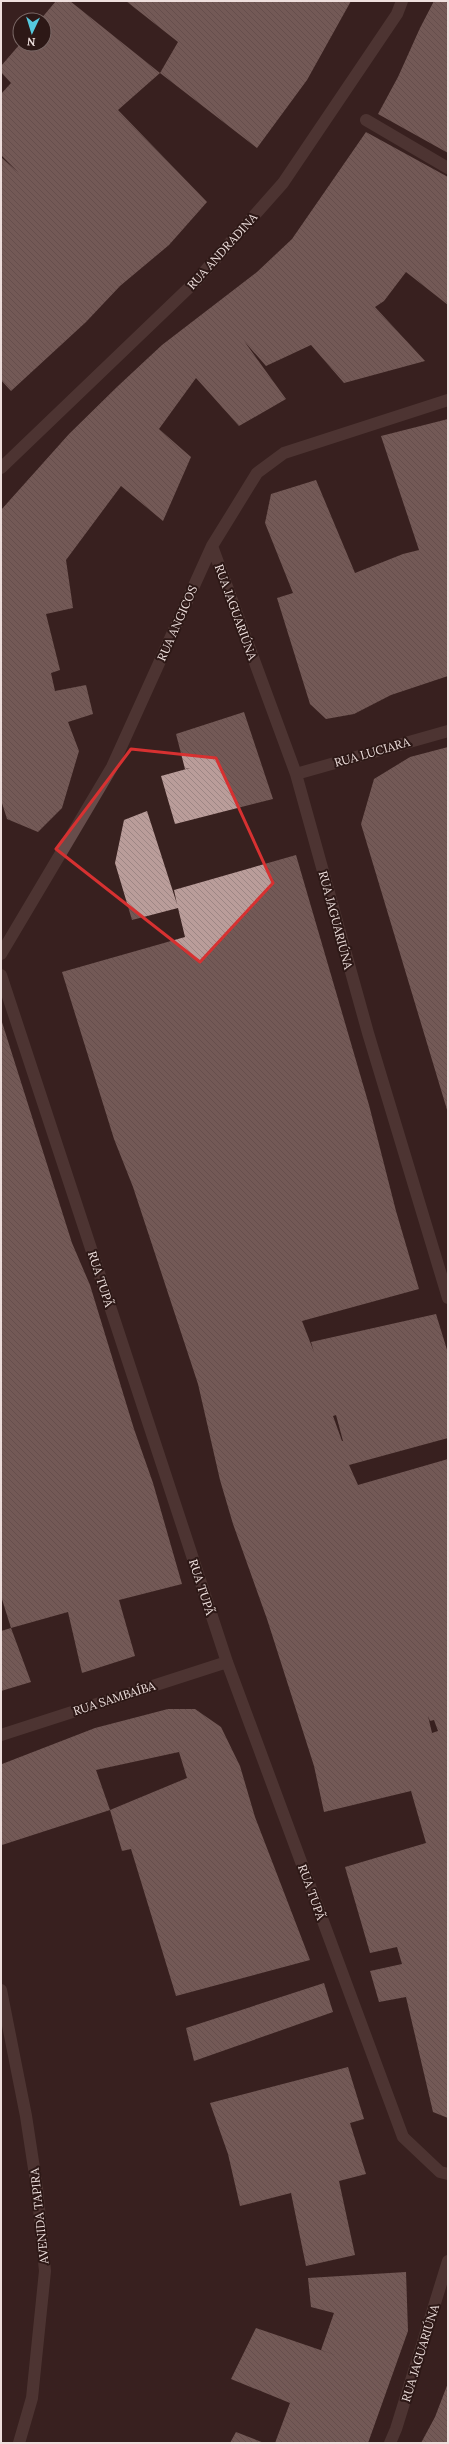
<svg xmlns="http://www.w3.org/2000/svg" width="449" height="2444" font-family="Lora,serif">
<style>
.building{fill:url(#building-back-hatch);fill-rule:evenodd}
.lines{fill:none;stroke-linecap:round;stroke-linejoin:round}
.minor{stroke:#674d4b;stroke-width:12}
.marked{fill:none;stroke:#d73131;stroke-width:3;stroke-linejoin:round}
.labels{text-anchor:middle;dominant-baseline:central;stroke-width:4;stroke-linejoin:round;paint-order:stroke}
.street-label{font-size:12px;fill:#eedfdd;stroke:#2d1816}
</style>
<defs>
<pattern id="building-back-hatch" width="6" height="6" patternUnits="userSpaceOnUse"><rect width="6" height="6" fill="#ba9d9a"/><path d="M-1 5l2 2M0 0l6 6M5-1l2 2" fill="none" stroke="#9d8684"/></pattern>
</defs>
<rect width="100%" height="100%" fill="#38211f"/>
<path class="building" d="M56 1H70L160 73 118 110 207 202 169 245 120 286 86 322 11 391 1 380V157L19 173 1 155V94L11 83 1 72V66L20 44H44V20H40Z
M126 1H351L307 80 257 148 160 73 178 42Z
M434 1H448V153L378 114 398 77 420 28Z
M366 132 448 177V305L406 272 384 301 375 307 425 361 344 383 311 345 266 366 244 341 286 399 239 426 196 378 159 429 191 457 163 521 121 486 66 560 73 608 46 614 60 670 51 673 55 691 86 685 93 714 68 722 79 751 62 808 38 832 7 819 1 800V510L69 434 118 386 162 345 257 272 292 239Z
M448 419V676L391 695 354 714 326 719 310 704 277 598 293 593 265 523 271 494 316 480 355 573 403 554 419 550 381 436Z
M244 712 273 799 175 824 161 776 190 768 185 769 176 734Z
M448 747V1113L361 824 374 779 410 757Z
M147 811 177 904 174 890 296 855 369 1105 396 1211 419 1289 302 1321 314 1352 311 1342 436 1314 448 1353V1438L349 1465 358 1485 448 1459V2118L433 2112 406 1997 379 2002 370 1971 402 1964 397 1947 370 1953 345 1867 426 1843 411 1791 324 1812 314 1766 267 1619 233 1524 220 1480 198 1384 133 1187 114 1139 62 972 185 937 178 908 132 920 115 863 124 820ZM336 1415 343 1441H342L333 1416ZM428 1716 430 1721 434 1720 438 1731 432 1733Z
M1 1019 72 1243 90 1285 134 1429 153 1483 182 1584 119 1600 135 1656 82 1673 68 1612 11 1628 1 1596Z
M11 1628 31 1682 1 1691V1631Z
M168 1709H195L221 1727 240 1766 255 1817 310 1960 176 1996 131 1849 122 1851 110 1810 187 1778 179 1752 96 1770 110 1810 2 1845V1764L95 1728Z
M324 1983 333 2012 194 2061 186 2028Z
M348 2067 364 2119 350 2123 366 2174 339 2181 355 2255 306 2266 291 2193 240 2206 228 2154 210 2103Z
M406 2272 408 2331 368 2443H275L290 2403 231 2379 256 2328 338 2356 321 2350 334 2313 311 2307 308 2278Z
M448 2383V2443H421L435 2417Z
M236 2432 264 2443H230Z"/>
<g class="lines">
<path class="minor" d="M366 120 448 168
M1 468 196 281 283 183 397 14 402 1
M212 546 296 774 368 1033 448 1298
M296 774 448 731
M1 954 112 767 212 546 257 473 284 453 448 400
M1 975 227 1662 403 2137 440 2172 448 2174
M1 1735 227 1662
M1 1990 26 2116 37 2188 45 2271 32 2398 19 2443
M390 2443 396 2429 448 2261"/>
</g>
<path d="M0 0H449V2444H0ZM131 749 216 758 273 883 200 962 56 849Z" fill="#38211f" fill-opacity=".55" fill-rule="evenodd"/>
<path class="marked" d="M131 749 216 758 273 883 200 962 56 849Z"/>
<g class="labels">
<g class="street-label">
<text transform="translate(222 251) rotate(-48)">RUA ANDRADINA</text>
<text transform="translate(236 612) rotate(70)">RUA JAGUARIÚNA</text>
<text transform="translate(177 623) rotate(-66)">RUA ANGICOS</text>
<text transform="translate(372 752) rotate(-16)">RUA LUCIARA</text>
<text transform="translate(336 920) rotate(75)">RUA JAGUARIÚNA</text>
<text transform="translate(101 1279) rotate(72)">RUA TUPÃ</text>
<text transform="translate(202 1587) rotate(72)">RUA TUPÃ</text>
<text transform="translate(114 1698) rotate(-18)">RUA SAMBAÍBA</text>
<text transform="translate(312 1892) rotate(70)">RUA TUPÃ</text>
<text transform="translate(39 2216) rotate(-96)">AVENIDA TAPIRA</text>
<text transform="translate(420 2353) rotate(-73)">RUA JAGUARIÚNA</text>
</g>
</g>
<rect width="449" height="2444" fill="none" stroke="#eedfdd" stroke-width="4"/>
<g transform="translate(32 32) rotate(184)"><circle r="19" fill="#2d1816" stroke="#7a6866"/>
<path d="M0-3L7 15L0 10L-7 15Z" fill="#55cadf"/>
<text y="-6" font-size="11" font-weight="bold" text-anchor="middle" fill="#eedfdd">N</text>
</g>
</svg>
